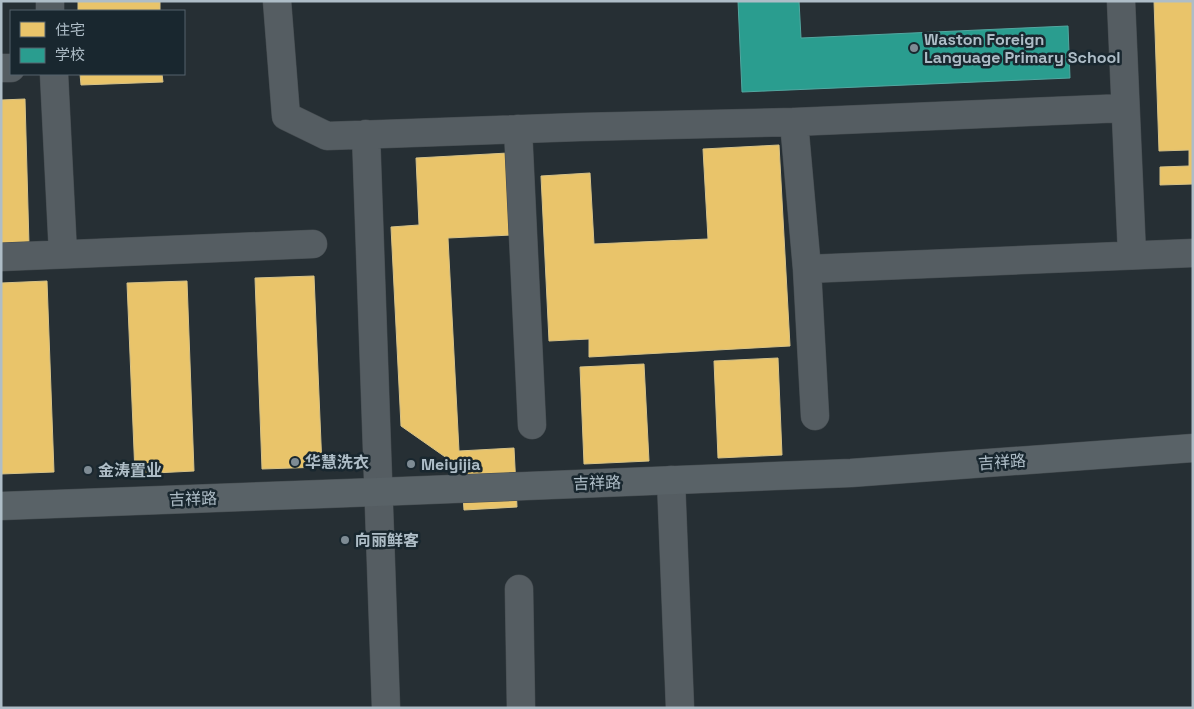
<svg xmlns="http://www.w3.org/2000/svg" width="1194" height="709" font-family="'Space Grotesk','Noto Sans SC',sans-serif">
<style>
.homes{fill:#e9c46a;stroke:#d7c286}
.schools{fill:#2a9d8f;stroke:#52a7a0}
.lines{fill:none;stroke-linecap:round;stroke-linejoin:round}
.street-casing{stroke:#444b4f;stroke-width:29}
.secondary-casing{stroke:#444b4f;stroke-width:29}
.street{stroke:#555d62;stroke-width:28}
.secondary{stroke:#596267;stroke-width:28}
.poi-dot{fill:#7e8b94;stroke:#19272f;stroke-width:2}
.labels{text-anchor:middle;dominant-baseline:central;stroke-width:5;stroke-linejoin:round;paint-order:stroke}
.poi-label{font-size:16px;font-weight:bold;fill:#aebdc7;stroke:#19272f;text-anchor:start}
.street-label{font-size:16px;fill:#aebdc7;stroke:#19272f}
</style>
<rect width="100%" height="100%" fill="#262f34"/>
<path class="homes" d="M78 1H160V11H78Z
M1154 1H1193V184L1160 185V167L1189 166V150L1159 151Z
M80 74H162L163 82 81 85Z
M25 99 29 245H1V100Z
M779 145 790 346 589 357V339L549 341 541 176 590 173 594 244 708 239 703 149Z
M508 153 512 235 448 238 459 451 514 448 517 507 464 510 461 468 401 426 391 227 419 225 416 158Z
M314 276 322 467 262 469 255 278Z
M47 281 54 472 1 474V283Z
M187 281 194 471 135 474 127 283Z
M778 358 782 455 718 458 714 361Z
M644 364 649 461 584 464 580 367Z"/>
<path class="schools" d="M738 1H799L801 38 1068 26 1070 78 742 92Z"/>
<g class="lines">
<defs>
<path id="street" d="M50 1V11
M277 1 286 116 327 136 580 127 794 122 1125 108
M1121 1 1132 255
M1 68H11
M54 74 63 254
M794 122 807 269 1193 253
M518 129 532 425
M366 134 386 708
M1 257 313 244
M807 269 815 416
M671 480 680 708
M519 589 521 708"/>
<path id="secondary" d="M1 506 377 492 851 473 1193 448"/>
</defs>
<use href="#street" class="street-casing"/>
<use href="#secondary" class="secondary-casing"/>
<use href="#street" class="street"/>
<use href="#secondary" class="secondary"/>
</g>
<g class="poi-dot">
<circle cx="914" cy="48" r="5"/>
<circle cx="295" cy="462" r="5"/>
<circle cx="411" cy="464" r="5"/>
<circle cx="88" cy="470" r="5"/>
<circle cx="345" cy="540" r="5"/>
</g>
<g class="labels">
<g class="poi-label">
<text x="924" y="39">Waston Foreign<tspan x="924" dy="18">Language Primary School</tspan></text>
<text x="305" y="462">华慧洗衣</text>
<text x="421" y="464">Meiyijia</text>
<text x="98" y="470">金涛置业</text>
<text x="355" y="540">向丽鲜客</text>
</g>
<g class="street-label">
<text transform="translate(1002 462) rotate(-4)">吉祥路</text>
<text transform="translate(597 483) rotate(-2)">吉祥路</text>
<text transform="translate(193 499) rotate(-2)">吉祥路</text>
</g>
</g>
<rect width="1194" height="709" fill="none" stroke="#aebdc7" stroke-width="5"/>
<rect x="10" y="10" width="175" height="65" fill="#19272f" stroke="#55636c"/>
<rect x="20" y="22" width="25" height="15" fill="#e9c46a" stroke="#55636c"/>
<text x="55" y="35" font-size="15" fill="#aebdc7">住宅</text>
<rect x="20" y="48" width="25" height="15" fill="#2a9d8f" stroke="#55636c"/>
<text x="55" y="60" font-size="15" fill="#aebdc7">学校</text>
</svg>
